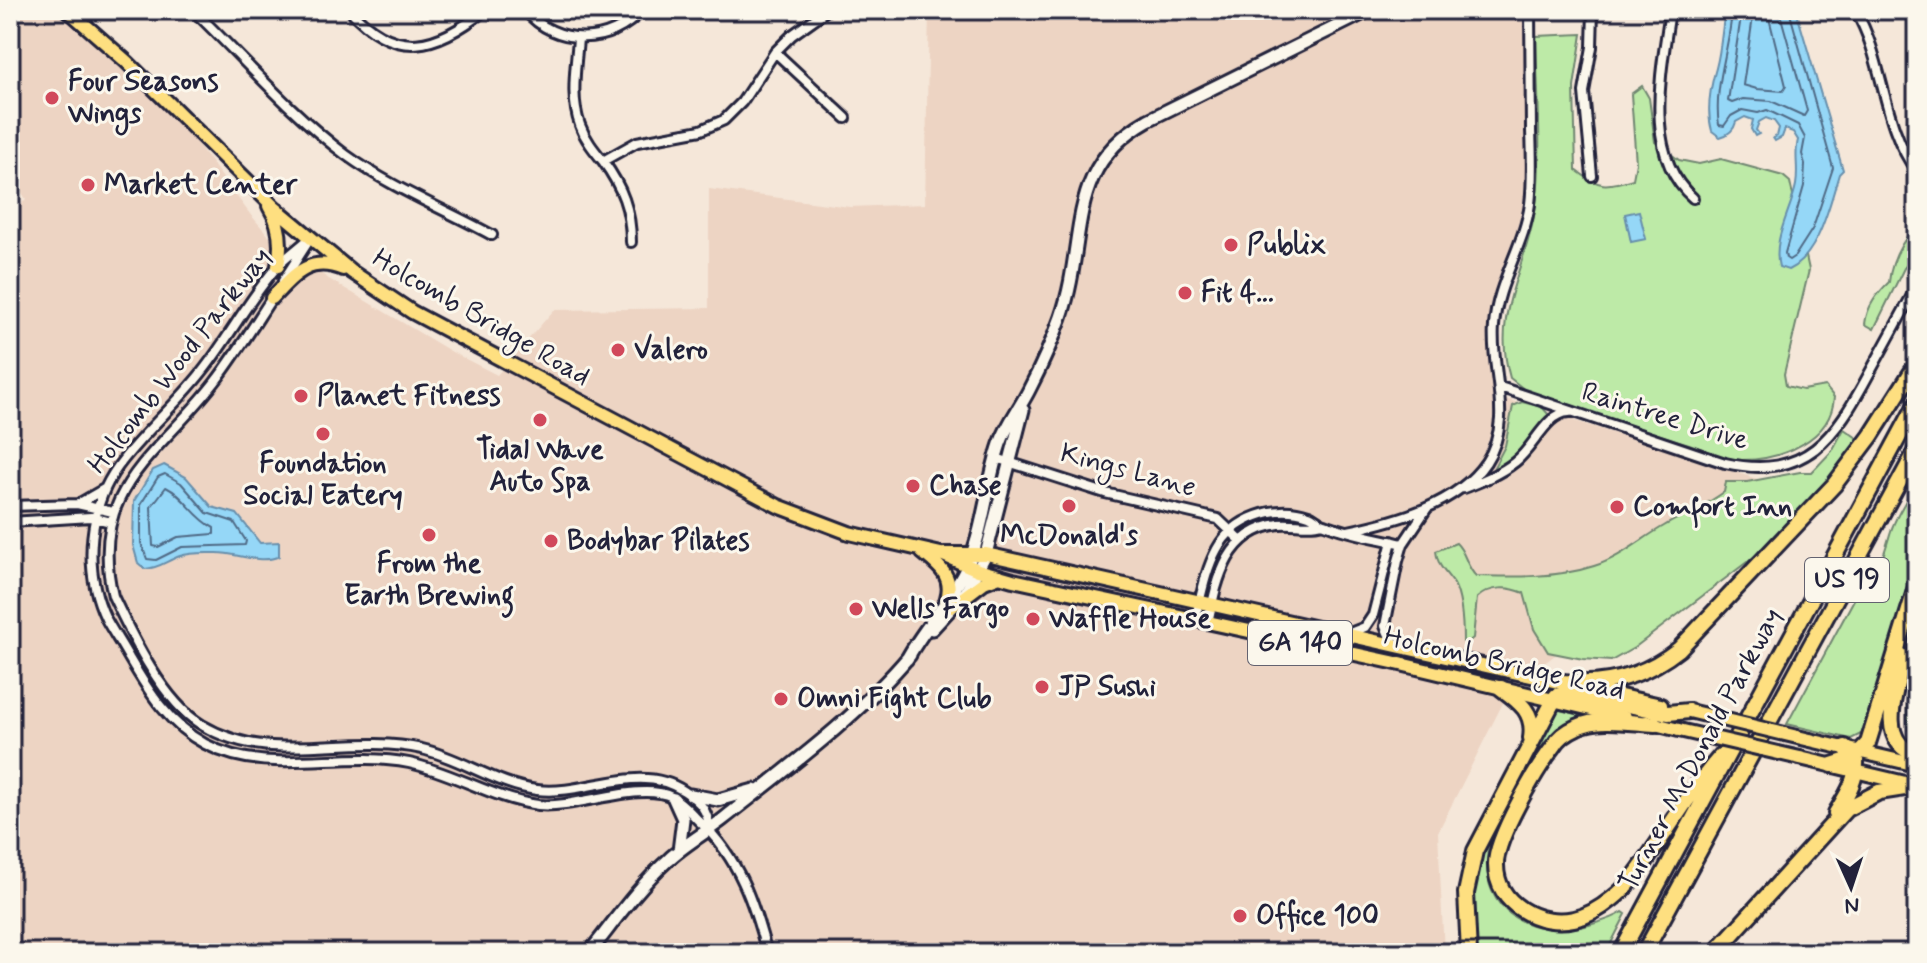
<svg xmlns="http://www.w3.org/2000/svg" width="1927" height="963" font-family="Mynerve,sans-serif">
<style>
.built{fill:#edd4c3}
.green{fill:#bdeaa7;stroke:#708671;stroke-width:2}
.water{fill:#95d7f7;stroke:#678fac;stroke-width:2}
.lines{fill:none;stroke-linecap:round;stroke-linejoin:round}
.shore{stroke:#506a86;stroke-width:2}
.street-casing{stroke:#22223b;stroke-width:14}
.secondary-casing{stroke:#22223b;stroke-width:17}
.primary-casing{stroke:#22223b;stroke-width:18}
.highway-casing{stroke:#22223b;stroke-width:20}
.street{stroke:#fbf7ec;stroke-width:8}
.secondary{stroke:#fbf7ec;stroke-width:11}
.primary{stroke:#fedf80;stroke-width:12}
.highway{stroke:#fedf80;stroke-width:14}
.primary-bridge-casing{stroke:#22223b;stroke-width:18;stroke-linecap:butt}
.primary-bridge{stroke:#fedf80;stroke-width:12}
.poi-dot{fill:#d1495b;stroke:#fbf7ec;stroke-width:3}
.labels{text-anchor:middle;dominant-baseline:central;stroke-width:6;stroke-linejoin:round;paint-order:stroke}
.shield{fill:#fbf7ec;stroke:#636270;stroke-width:2}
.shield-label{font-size:26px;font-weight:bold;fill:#22223b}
.poi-label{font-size:28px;font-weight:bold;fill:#22223b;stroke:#fbf7ec;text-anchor:start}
.street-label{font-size:28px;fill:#22223b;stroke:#fbf7ec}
</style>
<rect width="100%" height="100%" fill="#f5e7d9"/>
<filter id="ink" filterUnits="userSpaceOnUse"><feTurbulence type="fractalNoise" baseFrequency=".0125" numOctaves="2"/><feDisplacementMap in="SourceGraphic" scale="16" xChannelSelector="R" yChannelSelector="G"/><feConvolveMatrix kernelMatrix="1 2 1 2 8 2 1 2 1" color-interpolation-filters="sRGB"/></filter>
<g filter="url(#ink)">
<path class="built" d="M10 10H71L156 89 250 214 274 242 329 279 452 352 497 375 554 310 709 308V189L850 207 925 204 929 10H1525L1528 220 1496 319 1506 399 1779 486 1510 689 1438 832 1444 953H604L593 944 586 953H10V215L26 199 10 175Z"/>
<path class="green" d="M1582 34 1574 87 1576 170C1599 188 1606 187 1633 179L1636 163 1631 94 1642 86 1649 98 1655 142 1679 160 1699 164 1721 159 1783 176 1790 182 1809 270 1784 374 1786 386 1803 390 1825 386 1834 397C1832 440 1780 460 1742 460 1725 460 1705 449 1689 444 1634 427 1580 408 1525 390L1510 378C1492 315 1523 274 1534 216 1544 165 1537 90 1536 36Z
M1917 224V253L1904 268 1874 329 1865 324C1867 306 1877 294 1889 282 1891 261 1903 240 1917 224Z
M1522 402 1542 407 1549 415 1527 449 1494 472 1493 469 1505 446 1513 406Z
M1844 429 1860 440 1826 487 1772 543 1634 648 1611 661 1583 659 1548 652 1534 629 1524 593C1508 586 1490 586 1477 598L1473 638 1467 643 1463 642C1463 625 1462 599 1454 584 1446 572 1437 566 1436 551L1456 543C1466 552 1466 567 1476 576 1513 577 1558 578 1594 566 1620 558 1641 539 1664 526 1685 514 1705 506 1724 492L1726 482H1747L1800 472H1812L1832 451Z
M1917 482V557L1867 731 1851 739 1787 724 1864 581 1869 580C1881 566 1885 551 1890 534 1895 516 1908 498 1917 482Z
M1917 667V737L1908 730 1907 701Z
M1555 709 1581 715 1556 731 1545 742C1531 768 1492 824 1488 850 1478 914 1535 940 1589 925 1600 922 1613 919 1623 912L1626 914 1606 953H1473L1469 902 1476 860Z"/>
<path class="water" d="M1725 10H1796L1843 170 1839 174C1830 203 1819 256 1788 270L1779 267C1772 239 1791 211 1796 185 1799 168 1794 155 1798 140L1793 132 1785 129 1782 137 1775 141 1773 138 1777 136 1779 128 1774 121 1766 118 1759 122 1756 130 1759 134 1755 136 1751 129 1753 120 1745 117 1736 122C1734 130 1728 135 1720 137L1712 131C1706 110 1710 88 1716 68 1721 50 1722 29 1725 10Z
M1639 211 1646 239 1631 242 1625 214Z
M164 465 186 477 212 507 237 514 260 543 279 542V556C262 565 237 553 217 553 205 553 191 552 180 556 166 561 160 568 145 569L138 563 133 545 134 501 153 470Z"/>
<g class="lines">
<path class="shore" d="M1732 10C1730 48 1713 87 1719 125L1724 126 1731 116 1742 110 1758 113 1767 110 1798 125 1805 138 1802 154 1805 164 1804 186 1785 253 1786 258 1789 260 1795 256 1813 228 1833 168 1789 10
M1742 10 1728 101 1732 103 1743 99 1771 101 1804 116 1807 111 1779 10
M1754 10 1743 85 1757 89 1783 91 1786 86 1767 10
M165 474 181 483 207 513 234 522 246 541 245 545 182 547 156 560 147 559 141 543V504L158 477Z
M166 487C185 496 193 517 214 528V534L178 537 158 547 153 546 151 507Z"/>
<defs>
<path id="street" d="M193 10C243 58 290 113 346 155 390 187 444 209 492 235
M350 10C396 61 437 49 485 10
M525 10C556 47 611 46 642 10
M1670 10C1662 69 1642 154 1693 198
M1855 10C1885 60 1881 124 1917 172
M578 38C576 67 570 98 580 125 585 139 594 150 603 161 622 187 631 210 631 242
M775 52 846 118
M603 161 637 142 701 130 724 120 742 102 775 52 792 35 827 10
M1592 176 1584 92 1592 47 1593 10
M310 238C299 248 286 257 276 268 249 299 230 336 205 368 180 401 148 428 123 460 88 503 82 569 106 619 113 632 122 645 129 658 149 692 169 725 205 744 269 778 341 749 409 763 453 772 493 799 538 805 577 809 640 781 672 797 685 804 691 814 701 823 739 858 754 904 767 953
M283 281 308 242
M273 296C254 325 236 355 215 382 158 456 87 489 113 596 132 636 163 702 202 725 272 767 347 732 422 749 461 758 497 785 537 790 586 796 639 761 684 791 701 802 707 810 710 829
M1500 387 1725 463C1807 481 1835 437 1869 374 1885 345 1901 315 1917 286
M996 458 1105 493 1218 519 1241 541
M1464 488C1482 481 1500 474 1515 462 1534 448 1546 413 1569 412
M78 504 104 489
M10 506 77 504 113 512
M10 522 91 517 111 522
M1348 531C1396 521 1457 505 1486 462 1515 418 1490 373 1494 326 1497 283 1524 246 1530 204 1533 180 1532 156 1531 131 1531 91 1530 50 1530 10
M1195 620C1201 597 1205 571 1217 549 1234 518 1275 503 1309 515 1314 517 1319 522 1325 524 1350 534 1378 538 1403 544
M1208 623C1217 580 1226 531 1279 524 1294 522 1307 528 1322 523
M1350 633 1365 627 1373 615 1392 541
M1397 645 1390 637 1385 626 1398 561 1403 544 1427 508"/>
<path id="secondary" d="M932 629 966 592 986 554 1023 410
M907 659C925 625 954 598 969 562 985 524 987 482 1000 444 1007 424 1020 408 1029 390 1041 367 1052 342 1061 317 1088 240 1063 168 1148 120L1370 10
M691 795 718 800 754 790
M674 799 683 819 679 851
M589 953C614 922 638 887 668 860 684 845 705 833 722 820 785 770 859 716 910 655"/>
<path id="primary" d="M68 10 127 62 274 207 352 272 412 312 778 506 849 533 941 554 978 570 1013 580 1392 662 1625 717
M269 206C281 225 282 245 278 266
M272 298C294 275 309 255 343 269
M922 552C939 566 954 576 947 599
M944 554H986L1661 705
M951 607 984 582 1000 576
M1647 722 1679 730
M1810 740 1917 765
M1800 758 1914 785"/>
<path id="highway" d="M1904 657C1897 688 1874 741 1917 755
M1562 682C1605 687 1645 676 1679 649L1834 485 1871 436 1917 364
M1501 688C1520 702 1535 713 1531 738
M1655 724C1631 723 1600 716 1577 727 1568 731 1559 737 1554 746 1537 768 1495 839 1496 865 1496 904 1539 927 1574 919 1588 916 1601 908 1612 899 1631 885 1644 863 1658 843 1678 813 1698 782 1722 755
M1832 765 1854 758 1868 743 1917 584
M1836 813C1846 796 1857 781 1856 760L1845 747
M1469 953 1466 893 1475 851 1556 696 1567 693 1668 713 1689 711
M1621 953 1917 403
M1644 953 1917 449
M1715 953 1846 809 1879 792 1917 786"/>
</defs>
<use href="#street" class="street-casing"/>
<use href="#secondary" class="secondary-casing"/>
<use href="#primary" class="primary-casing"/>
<use href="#highway" class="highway-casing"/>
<use href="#street" class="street"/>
<use href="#secondary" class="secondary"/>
<use href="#primary" class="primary"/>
<use href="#highway" class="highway"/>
<defs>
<path id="primary-bridge" d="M1689 711 1810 740
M1679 730 1800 758"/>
</defs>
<use href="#primary-bridge" class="primary-bridge-casing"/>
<use href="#primary-bridge" class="primary-bridge"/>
</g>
</g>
<g class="poi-dot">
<circle cx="52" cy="98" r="8"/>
<circle cx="88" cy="185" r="8"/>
<circle cx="1231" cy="245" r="8"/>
<circle cx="1185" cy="293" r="8"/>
<circle cx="618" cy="350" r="8"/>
<circle cx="301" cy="396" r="8"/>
<circle cx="540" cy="420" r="8"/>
<circle cx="323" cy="434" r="8"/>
<circle cx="913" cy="486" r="8"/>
<circle cx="1069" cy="506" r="8"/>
<circle cx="1617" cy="507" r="8"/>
<circle cx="429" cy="535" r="8"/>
<circle cx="551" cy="541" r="8"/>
<circle cx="856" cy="609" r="8"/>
<circle cx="1033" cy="619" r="8"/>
<circle cx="1042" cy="687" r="8"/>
<circle cx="781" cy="699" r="8"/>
<circle cx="1240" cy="916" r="8"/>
</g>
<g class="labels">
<g class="shield">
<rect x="1805" y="558" width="84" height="44" rx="6"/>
<rect x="1248" y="621" width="104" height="44" rx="6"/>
</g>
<g class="shield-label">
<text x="1847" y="580">US 19</text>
<text x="1300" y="643">GA 140</text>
</g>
<g class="poi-label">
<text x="68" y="82">Four Seasons<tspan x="68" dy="32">Wings</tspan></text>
<text x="104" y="185">Market Center</text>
<text x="1247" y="245">Publix</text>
<text x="1201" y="293">Fit 4...</text>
<text x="634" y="350">Valero</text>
<text x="317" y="396">Planet Fitness</text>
<text x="540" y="450" text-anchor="middle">Tidal Wave<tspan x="540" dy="32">Auto Spa</tspan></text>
<text x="323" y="464" text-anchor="middle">Foundation<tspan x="323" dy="32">Social Eatery</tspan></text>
<text x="929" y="486">Chase</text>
<text x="1633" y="507">Comfort Inn</text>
<text x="1069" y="536" text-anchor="middle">McDonald's</text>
<text x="567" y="541">Bodybar Pilates</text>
<text x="429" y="564" text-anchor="middle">From the<tspan x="429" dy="32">Earth Brewing</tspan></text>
<text x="872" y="609">Wells Fargo</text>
<text x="1049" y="619">Waffle House</text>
<text x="1058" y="687">JP Sushi</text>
<text x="797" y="699">Omni Fight Club</text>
<text x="1256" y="916">Office 100</text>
</g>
<g class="street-label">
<text transform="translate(481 318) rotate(30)">Holcomb Bridge Road</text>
<text transform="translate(180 361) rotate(-52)">Holcomb Wood Parkway</text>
<text transform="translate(1665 417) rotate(17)">Raintree Drive</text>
<text transform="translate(1128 471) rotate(15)">Kings Lane</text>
<text transform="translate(1504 664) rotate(13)">Holcomb Bridge Road</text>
<text transform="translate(1701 750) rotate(-62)">Turner McDonald Parkway</text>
</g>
</g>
<rect width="1927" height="963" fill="none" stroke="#fbf7ec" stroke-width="40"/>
<rect x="20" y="20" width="1887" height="923" fill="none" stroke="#22223b" stroke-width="3" filter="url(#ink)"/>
<g transform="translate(1851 887) rotate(177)" stroke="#fbf7ec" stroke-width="6" paint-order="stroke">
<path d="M0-6L14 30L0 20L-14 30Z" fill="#22223b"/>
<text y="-12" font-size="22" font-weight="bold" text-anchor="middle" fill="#22223b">N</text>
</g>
</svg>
